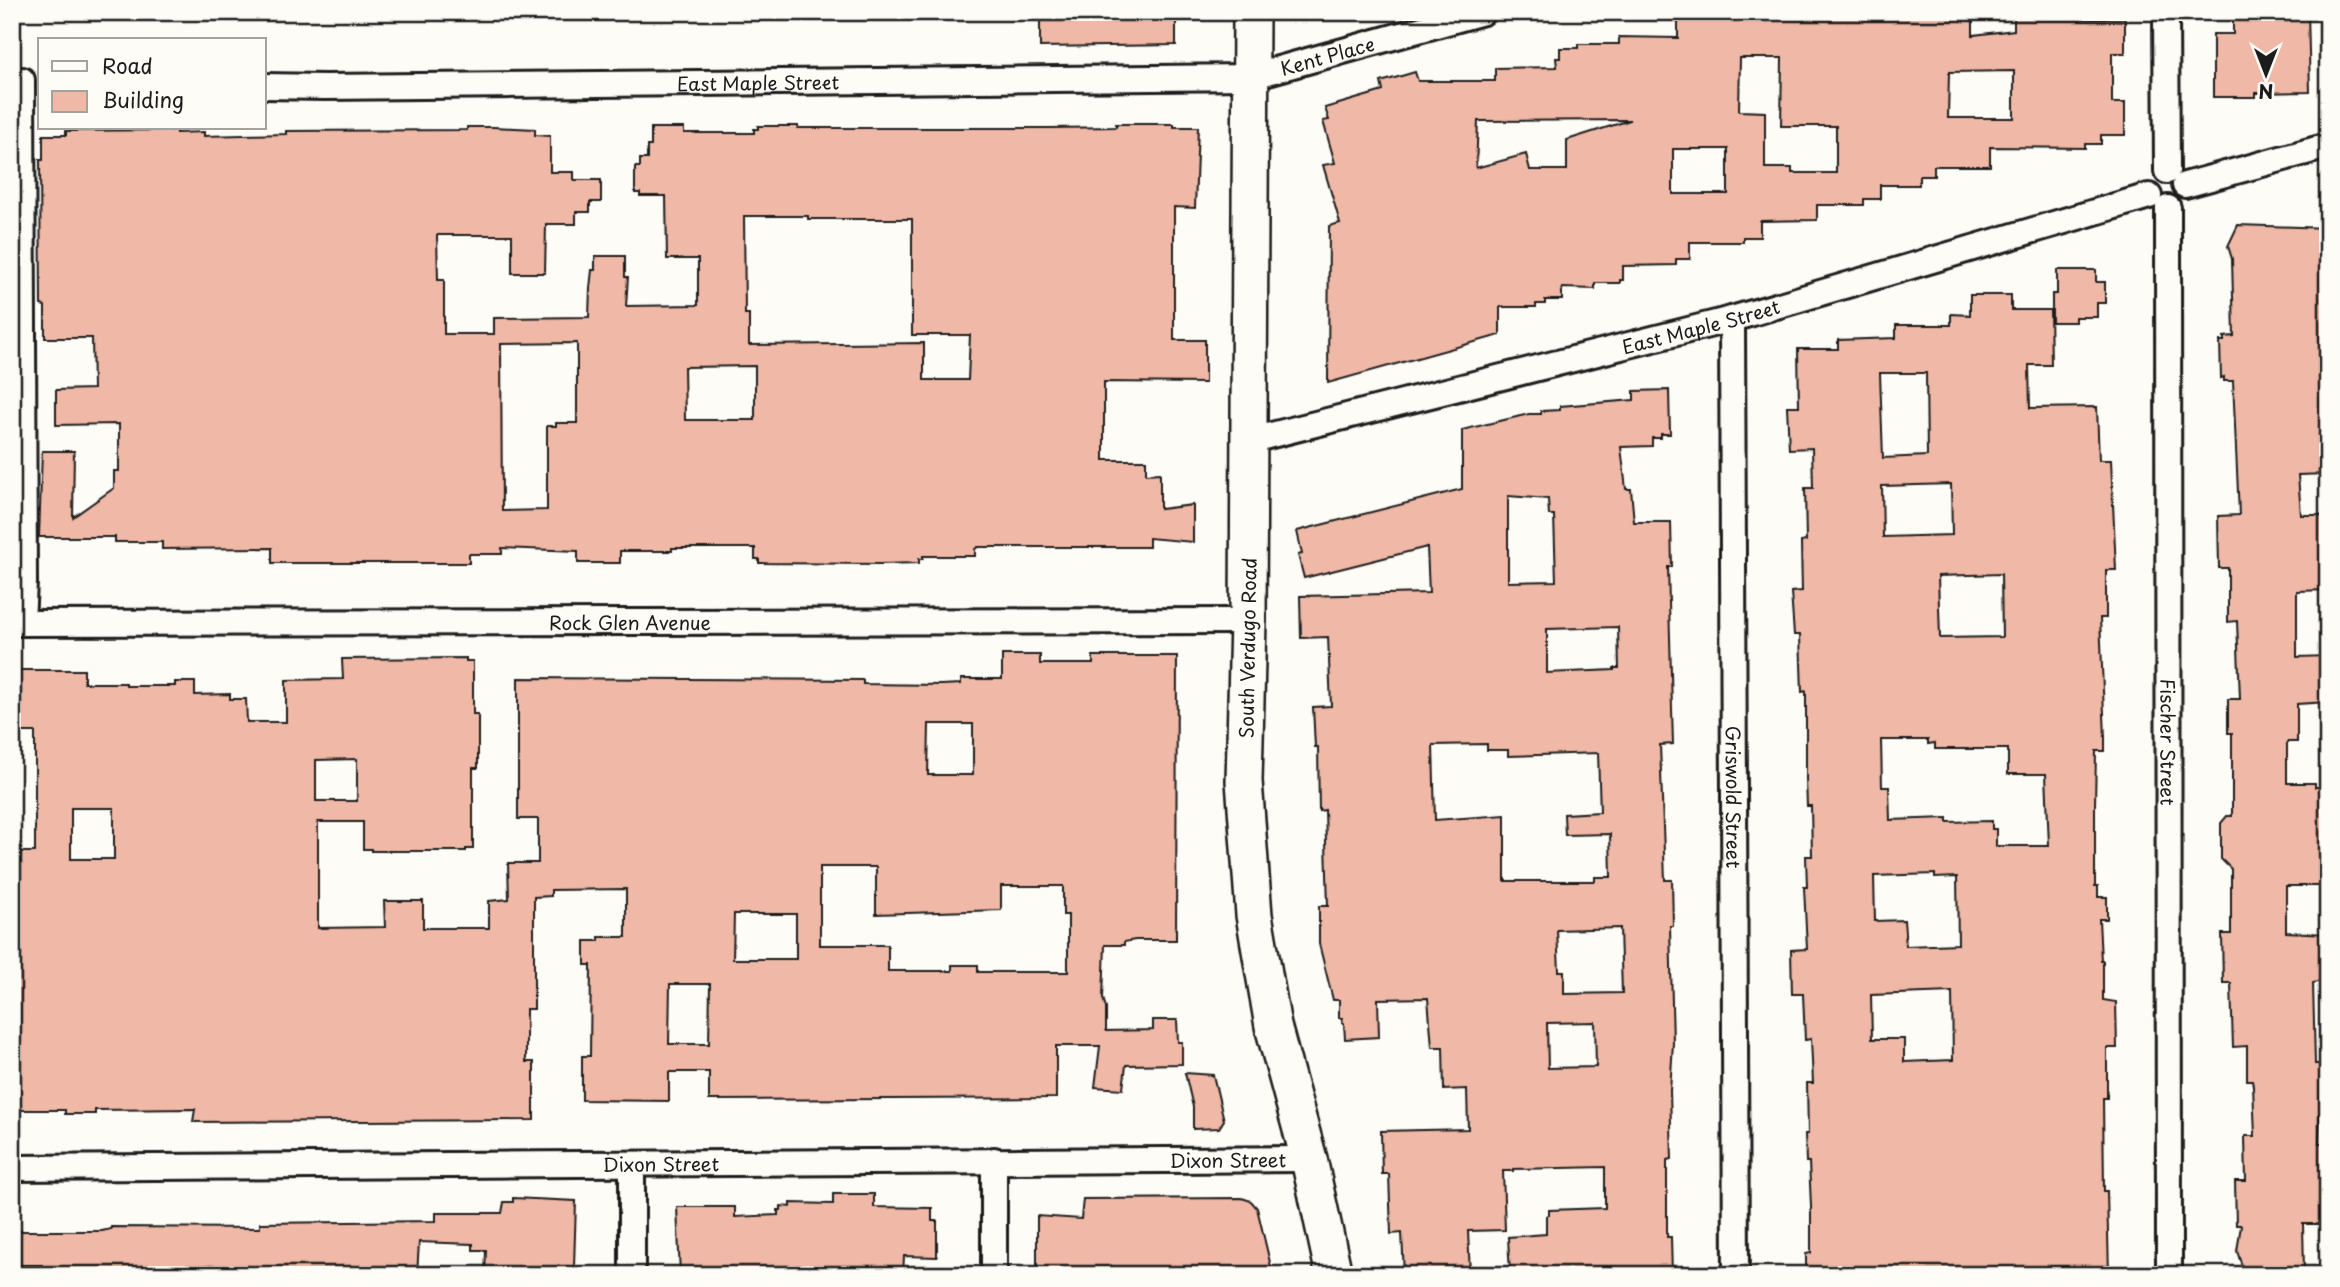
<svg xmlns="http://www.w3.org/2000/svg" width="2340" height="1287" font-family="'Playpen Sans',sans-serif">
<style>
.building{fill:#f0b8a6;stroke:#1c1c1c;stroke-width:2;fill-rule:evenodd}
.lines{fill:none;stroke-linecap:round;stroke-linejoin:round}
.minor-casing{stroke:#1c1c1c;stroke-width:30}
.secondary-casing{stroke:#1c1c1c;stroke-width:40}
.minor{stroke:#fdfcf7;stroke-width:24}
.secondary{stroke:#fdfcf7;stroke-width:35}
.labels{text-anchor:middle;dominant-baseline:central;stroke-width:7;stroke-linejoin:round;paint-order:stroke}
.street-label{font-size:19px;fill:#1c1c1c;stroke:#fdfcf7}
</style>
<rect width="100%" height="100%" fill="#fdfcf7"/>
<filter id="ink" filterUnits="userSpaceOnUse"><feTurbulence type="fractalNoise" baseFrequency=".0143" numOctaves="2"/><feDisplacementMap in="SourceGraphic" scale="14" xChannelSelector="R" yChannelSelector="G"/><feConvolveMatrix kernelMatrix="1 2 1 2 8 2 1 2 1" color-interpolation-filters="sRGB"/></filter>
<g filter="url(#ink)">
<path class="building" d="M1040 12H1176V45L1040 47Z
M1973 12V35L2014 30V12H2047V19H2125V53H2112V103H2125V135H2101V144H2085V148L1990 147V166H1934V176H1919V185H1880V199H1864V205H1817V220L1760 221V237H1743V242H1690V259H1676V265L1623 266V280H1620V283H1595V289L1562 288V300H1545V304H1536V307H1500V335L1328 383 1329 226 1340 223 1323 165 1335 163 1323 121 1329 120 1325 108 1383 91 1381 82 1415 72 1418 81H1495V68L1557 67 1556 58H1560V48H1578V44H1619V37L1678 38V17H1692V13ZM1740 58H1782L1781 126H1836V173H1792V168H1765V112L1739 111ZM2014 71V118H1948L1949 72ZM1630 120 1567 140V170H1530L1526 154 1476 168 1478 121ZM1673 149H1728V194H1673Z
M2233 12H2308L2310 92 2256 93V97H2213V34H2233Z
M1116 124H1174V127H1198L1195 208 1174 207V340H1205V383L1104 382V460H1146V474L1160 473V509L1193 505V542L1149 538V547H978L975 549V556H923V559H919V563L880 564 759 563V559H755V548H672V551H620V563H578V551L502 548V554H469V563H272V548L162 549V542H115V537H39L42 451H74L73 517 114 488V471H119V424L56 425V390L93 389 92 338H45V306L41 305 40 160H43V135H66V131L176 130V133L204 132V136L286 134V131L467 130V127H493L535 129V135L550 136V172H574V180H601V202H590V212H576V224H546L545 273H512V235H437L438 280H444V334H494V318L589 317 590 288 592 270H595V256H625V277H628L626 306 698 305V259H667L666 196H640V193H635V167H640V159H647V146H651V128H684V133H754V129H758V126H798V128H1052L1116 127ZM744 216H808V219H912V335H970L968 380H924V343L749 345V314H745ZM577 343V423H556V426H547V510L502 511 501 344ZM755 366V420H685L684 367Z
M2238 225 2328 228V249H2326L2328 474 2298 475 2301 515H2320L2328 523V590L2297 591V657L2328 656V702L2297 704V742H2287V783H2315V787H2328V886H2286V932L2328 934V980L2313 983 2315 1064H2322L2319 1143H2323V1147H2326L2328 1224H2303L2304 1270 2295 1271 2244 1272 2237 1251 2241 1225H2236L2235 1181H2246L2245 1136H2255L2253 1086 2252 1080H2247V1046L2233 1047 2231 983H2223L2222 934H2231V869L2221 859V823L2227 816H2232V733H2228V699H2240L2237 621 2228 622V568H2219L2218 516 2239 515 2233 381H2224V377L2221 378 2220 341H2224V337L2234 336 2232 259 2228 246Z
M2057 270H2096V282H2105V303H2097V317H2075V322H2052V294H2057Z
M1970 295H2011V310H2050L2051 365H2029L2030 408 2097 407 2099 460H2111L2116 570H2106V618H2100L2105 738V751H2096L2095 805V886H2098V897H2107V919H2099L2101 961H2103V1000L2116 1002 2117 1048H2107V1098H2103L2104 1191H2107L2109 1275H1806V1254L1811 1253V1206L1809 1162H1806L1805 1134H1808L1807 1083H1813L1811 1039 1805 1040 1803 994H1792L1791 950 1807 949 1804 887H1807L1806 856H1812L1811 806H1807L1806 780V691L1802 692 1800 635H1794L1791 592 1802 591 1801 542 1806 541 1805 488H1813L1812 448 1789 449 1787 406H1799L1798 349H1838V340L1896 338V325H1951V314L1970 315ZM1880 373H1926L1927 456 1883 458ZM1951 484 1952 535 1883 537 1882 486ZM2001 574 2002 637 1940 638 1938 576ZM1881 740H1928V744L1935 743V749H2008V774H2046L2049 846H1996V829H1992V821L1947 822V818L1890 820 1889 787H1882ZM1935 874V878L1957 877 1958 944 1906 946 1904 920 1875 921 1874 876ZM1952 992 1953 1060 1904 1062V1039H1872L1871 995Z
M1669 390 1670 434H1661V438H1652V446L1621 447 1626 489H1631L1634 522H1671L1672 567H1668L1673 744 1660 745 1665 880H1672L1673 926H1670L1673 1043 1670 1091 1672 1159 1667 1160V1237H1671L1672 1275H1510L1508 1237 1546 1234V1216L1549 1215V1210L1605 1208V1167L1513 1169V1171H1503L1505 1230 1468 1231 1470 1275H1404L1402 1233 1391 1234 1389 1174H1382L1381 1131 1468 1129 1467 1089 1444 1090 1443 1047H1432L1428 998 1378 999 1379 1037 1345 1039 1344 1023H1342V1018H1339V1000H1333L1319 944V906H1328L1325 810 1319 811 1318 747H1315L1313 707 1331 706 1328 637 1301 638 1300 596 1429 593 1427 547 1304 578 1298 555 1302 554 1297 531 1462 489V430L1529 414H1541V411L1560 410V406L1634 400V391ZM1508 496 1548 499 1549 515H1554L1556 581 1508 582ZM1618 627 1619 668H1614V670L1547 673V629ZM1487 744V750H1508V756L1598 753 1600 812 1564 814 1565 835 1610 834 1611 877H1595V881H1505V815L1435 820 1433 745ZM1620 928 1622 993 1564 994V971H1559L1557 930ZM1595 1022 1596 1067 1548 1068 1547 1023Z
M1002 655H1040V664H1093V656H1177L1176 940H1135L1124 942V945H1105L1103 998 1106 1008V1031L1153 1030V1020H1177L1178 1042H1182V1064L1126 1065 1123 1089 1095 1087 1100 1046H1056V1098L709 1100V1072H669V1101L582 1100V1056H590L591 965H585V941H599V937H626V889L551 890V896L534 897V1009H526V1062H534V1120L193 1122 195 1109 95 1110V1114H65V1110H12V852H35V732H12V670H84V683H126V686H175V682H195V695L230 694V699H246L247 722H286V680L343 679 342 659 466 658V661H473V714H478V768H473V849H466V851H371V849H363V822H318V928L385 927 384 901H423V928H489V901L509 899 508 863H538V819H518V678L863 680V684L941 685 961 684V679H1002ZM929 724H973V775H928ZM357 759V801H316V760ZM71 808H114V859H71ZM820 867H876V914L1001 910V886H1063V915H1068V972H978V965H952V971H888V945H820ZM734 914H796V959H733ZM670 984H710L709 1044H669Z
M1185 1073 1213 1075 1224 1120 1219 1128 1193 1129V1107Z
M833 1194H874V1207L932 1208V1221H937V1257L904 1256 903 1275H834V1271H764V1275H680L677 1207H735V1217L778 1215V1210H781V1206L791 1207V1203L833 1204Z
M513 1198 576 1201 574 1267H566V1275H485L486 1250H473V1244L419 1242 417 1275H198L194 1270H126V1275H42V1265H12V1231H102L111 1229V1227L260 1228V1223L436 1221V1213H502L504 1202H513Z
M1242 1198 1251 1201 1257 1208 1273 1275H1037V1216L1081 1219 1083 1199Z"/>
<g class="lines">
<defs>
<g id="minor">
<path d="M2166 12 2167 171"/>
<path id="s1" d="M264 86 325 87 1250 77 1483 12"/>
<path d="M2185 185 2328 146"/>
<path id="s2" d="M2168 208 2169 1275"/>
<path id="s3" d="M1732 319 1736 1275"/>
<path id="s4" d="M1248 441 1732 319 2149 196"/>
<path id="s5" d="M12 623 1248 621"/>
<path d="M22 623 24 582 22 80"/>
<path d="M994 1160V1275"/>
<path id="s6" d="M12 1168 1309 1159"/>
<path d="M632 1275V1164"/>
</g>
<path id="secondary" d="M1251 12 1248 621 1244 781 1247 821 1254 915 1273 1026 1309 1159 1334 1275"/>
</defs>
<use href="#minor" class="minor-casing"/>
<use href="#secondary" class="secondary-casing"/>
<use href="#minor" class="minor"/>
<use href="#secondary" class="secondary"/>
</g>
</g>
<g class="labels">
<g class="street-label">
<text stroke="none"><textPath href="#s1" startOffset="1066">Kent Place</textPath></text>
<text stroke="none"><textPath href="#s1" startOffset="494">East Maple Street</textPath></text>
<text stroke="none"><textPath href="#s4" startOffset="467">East Maple Street</textPath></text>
<text stroke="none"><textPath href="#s5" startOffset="618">Rock Glen Avenue</textPath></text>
<text transform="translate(1247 648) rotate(-89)">South Verdugo Road</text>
<text stroke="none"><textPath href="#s2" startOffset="534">Fischer Street</textPath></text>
<text stroke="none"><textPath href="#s3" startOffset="478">Griswold Street</textPath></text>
<text stroke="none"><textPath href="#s6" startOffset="1216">Dixon Street</textPath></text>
<text stroke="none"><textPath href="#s6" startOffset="649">Dixon Street</textPath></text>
</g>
</g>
<rect width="2340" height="1287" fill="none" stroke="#fdfcf7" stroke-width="42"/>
<rect x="21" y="21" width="2298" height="1245" fill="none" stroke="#1c1c1c" stroke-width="2.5" filter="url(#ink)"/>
<rect x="38" y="38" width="228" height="91" fill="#fdfcf7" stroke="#a3a29f" stroke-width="2"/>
<rect x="52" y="61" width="35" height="10" fill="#fdfcf7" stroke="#a3a29f" stroke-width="2"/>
<text x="102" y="74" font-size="21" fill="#1c1c1c">Road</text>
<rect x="52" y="91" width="35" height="21" fill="#f0b8a6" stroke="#a3a29f" stroke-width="2"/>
<text x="102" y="108" font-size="21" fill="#1c1c1c">Building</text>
<g transform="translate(2266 74) rotate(180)" stroke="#fdfcf7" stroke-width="5" paint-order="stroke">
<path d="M0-5L12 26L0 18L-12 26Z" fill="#1c1c1c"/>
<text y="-10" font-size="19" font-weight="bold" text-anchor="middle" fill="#1c1c1c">N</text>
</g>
</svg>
